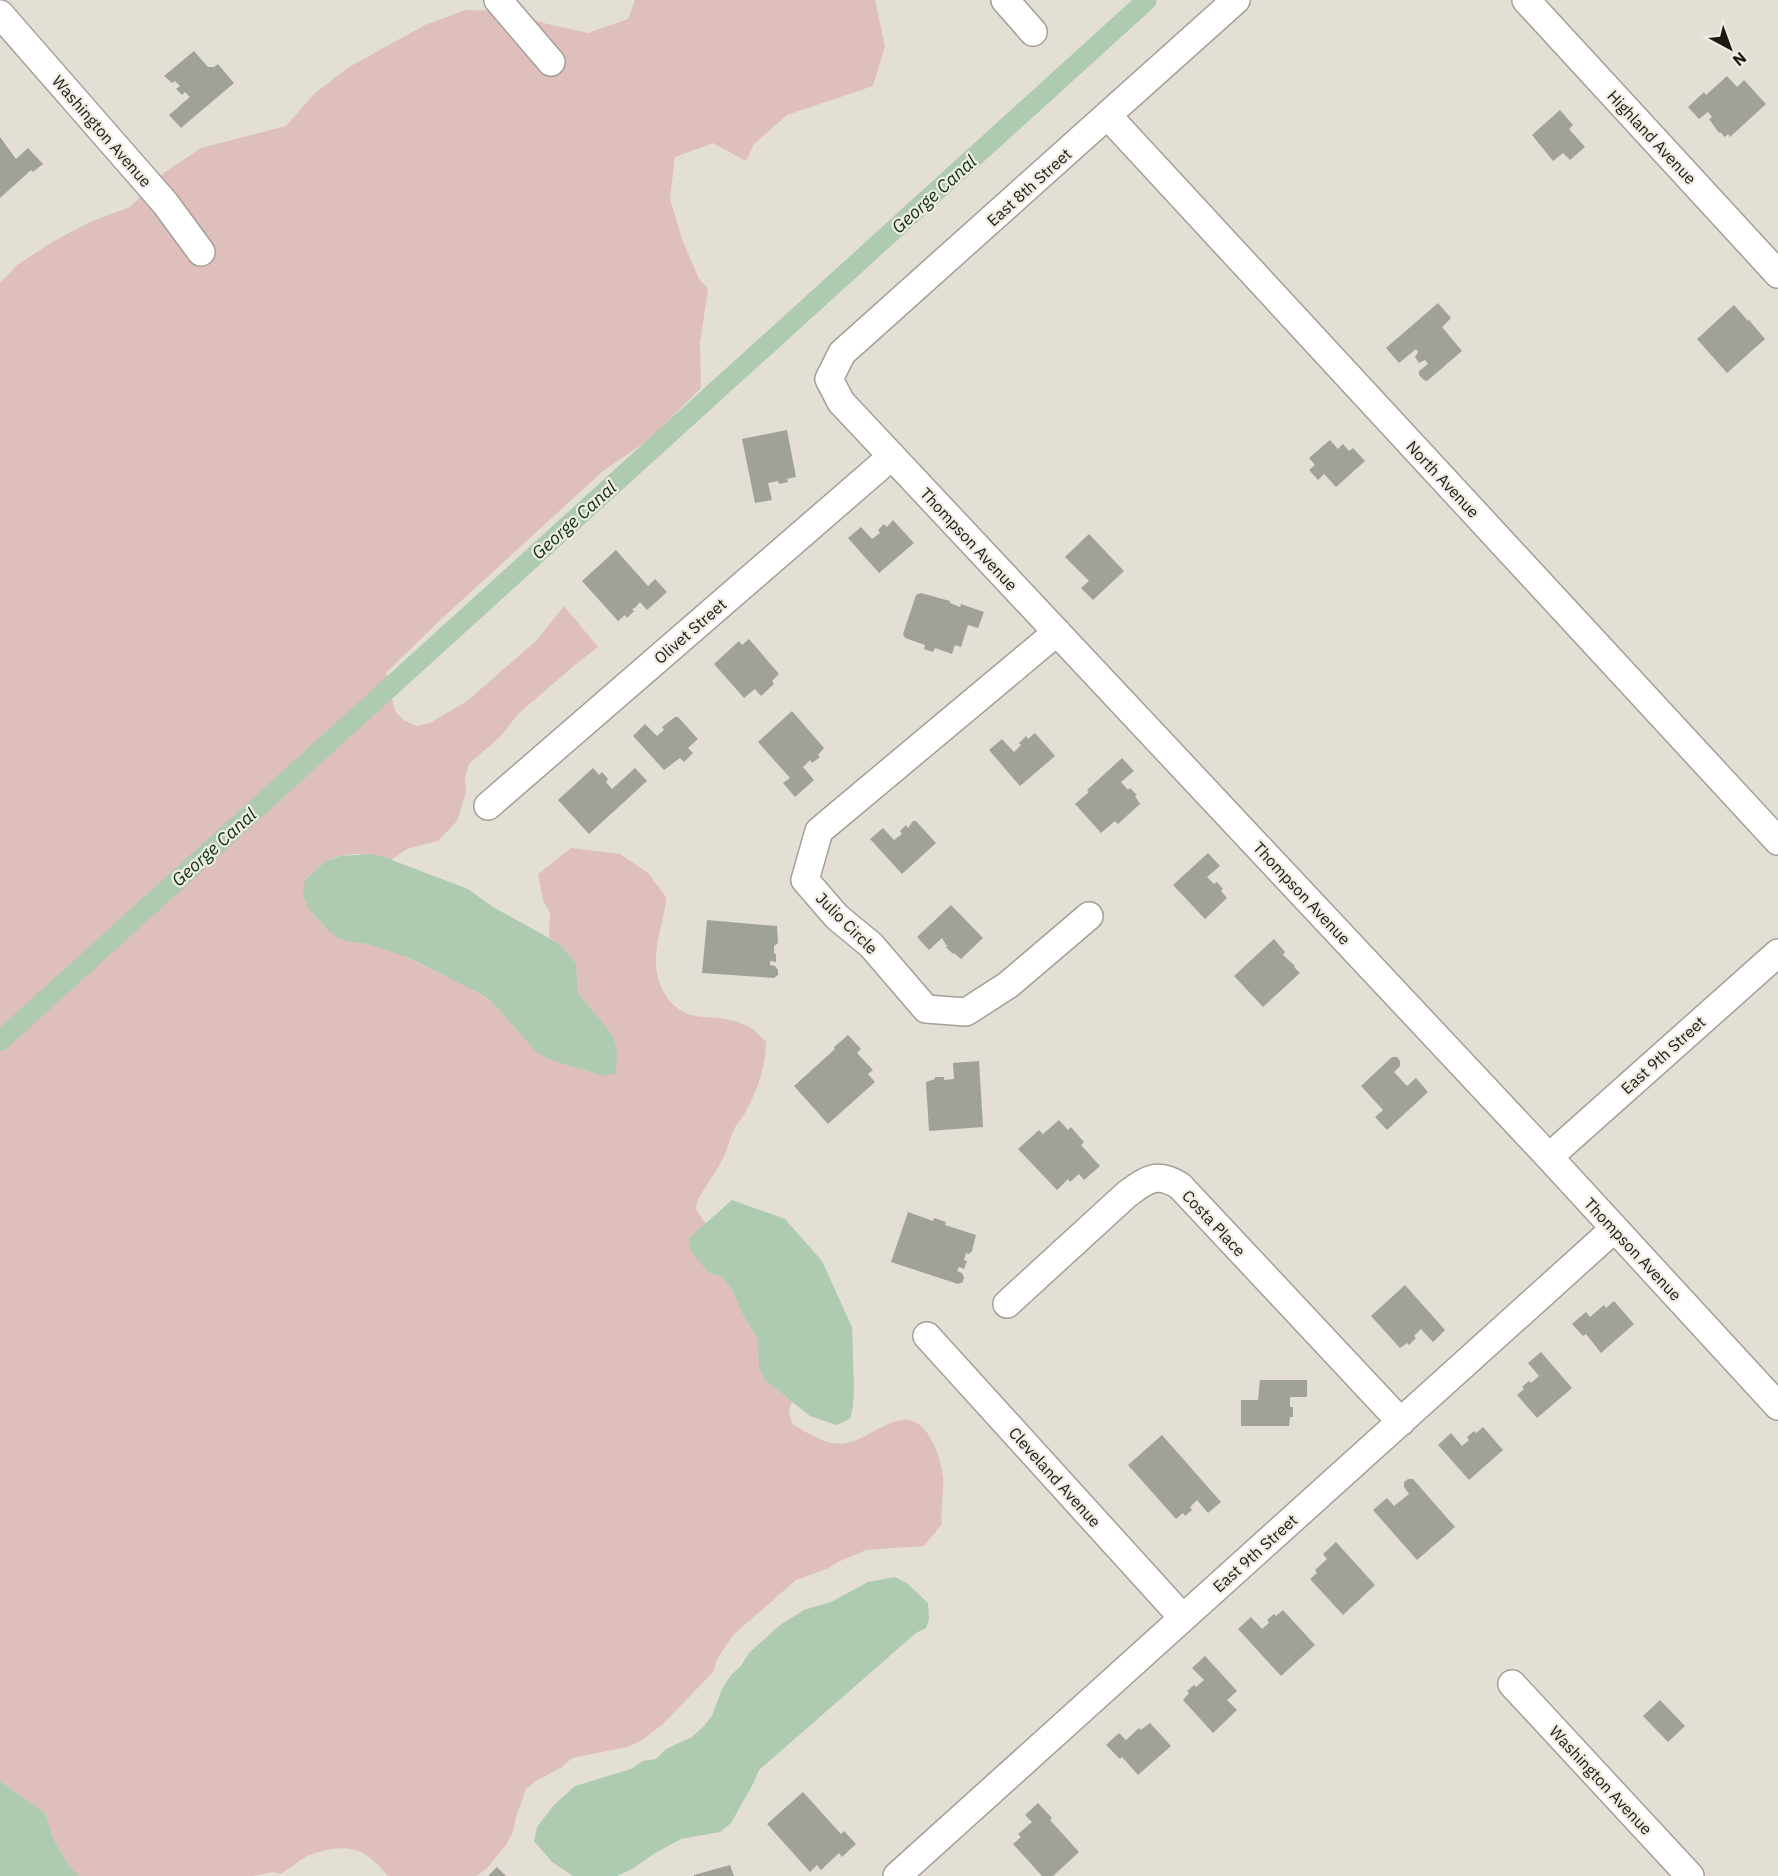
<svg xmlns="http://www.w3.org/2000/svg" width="1778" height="1876" font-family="'IBM Plex Sans',sans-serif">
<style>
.green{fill:#debfbc}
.water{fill:#aecaaf}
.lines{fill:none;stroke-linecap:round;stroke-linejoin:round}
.canal{stroke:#aecaaf;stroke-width:20}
.building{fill:#a0a298}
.minor-casing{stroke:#a49f96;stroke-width:30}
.minor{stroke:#fff;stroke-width:27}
.labels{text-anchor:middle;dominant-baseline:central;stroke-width:4.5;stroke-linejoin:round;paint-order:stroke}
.street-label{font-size:16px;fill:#1b1a16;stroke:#f1ece2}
.water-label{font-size:18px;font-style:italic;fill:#07320e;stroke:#f1ece2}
</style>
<rect width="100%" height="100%" fill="#e3dfd5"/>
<path class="green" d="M635 0H875L885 46 873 86 787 115 754 144 746 161 713 143 675 157 670 199 682 239 699 279 708 289 700 343 701 388 662 427 663 430 603 471 437 623 386 673 395 711 403 720 417 726 430 723 467 701 537 640 564 606 598 647 576 664 518 714 501 736 469 764 465 777 466 792 457 821 438 841 407 849 391 860C373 853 344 851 327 861 319 866 312 874 305 880L308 908 327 929 351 942 367 944 393 951 466 986 491 1001 537 1053 550 1060 603 1076 605 1025 578 993 576 963 558 943 549 937 550 913 543 900 538 874 571 848 620 854 648 873 666 897C665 917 657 936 656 956 654 981 668 1011 695 1016 710 1018 726 1017 740 1023 751 1027 758 1033 766 1042 766 1066 757 1092 745 1113 742 1119 737 1123 734 1129 729 1140 727 1153 720 1164 712 1179 700 1192 695 1208L706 1224 688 1239 709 1273 722 1277 731 1288 743 1315 758 1339 766 1381 792 1402 789 1410 792 1424C808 1433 827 1447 847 1443 864 1440 886 1421 902 1420 929 1417 941 1458 943 1478 944 1494 940 1508 942 1524L924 1546 866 1550 838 1562 827 1569 796 1580 733 1635 717 1659 713 1672 663 1724 641 1741 627 1747 572 1758 562 1767 536 1781 526 1789 516 1817 513 1832 506 1845 488 1867 477 1876H388C369 1854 357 1844 326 1850 319 1852 310 1854 304 1858 295 1863 289 1870 280 1874L273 1872 253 1876H79L68 1864 54 1840 45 1813 0 1781V283L17 265 54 241 90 222 130 207 165 172 201 148 286 126 315 93 349 67 425 25 466 10 507 11 547 24 588 33 628 19Z"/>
<path class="water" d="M369 854 384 857 468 889 493 907 558 943 576 963 578 993 605 1025 613 1037 617 1051 616 1073 603 1076 550 1060 537 1053 491 1001 479 993 407 957 367 944 351 942 338 938 327 929 308 908 303 895 305 880 326 861 340 856Z
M732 1200 785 1219 822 1261 852 1327 854 1390 853 1406 850 1419 836 1425 810 1416 766 1381 759 1369 758 1339 743 1315 731 1288 722 1277 709 1273 691 1252 688 1239Z
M895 1577 908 1584 928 1603 929 1619 926 1628 916 1633 759 1770 753 1784 731 1823 720 1832 681 1839 655 1853 632 1869 617 1876H573L552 1862 534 1841 537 1827 554 1805 575 1786 631 1769 643 1761 656 1759 666 1749 692 1737 703 1727 712 1716 722 1689 731 1675 741 1666 749 1653 780 1625 804 1610 831 1602 868 1582Z
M0 1781 45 1813 54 1840 68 1864 79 1876H0Z"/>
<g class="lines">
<path class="canal" d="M0 1041 1147 0"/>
</g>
<path class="building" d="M194 51 208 67H214L218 64 234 83 181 128 169 115 190 97 185 92 182 95 176 89 180 86 175 81 172 83 164 76Z
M1727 76 1737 87 1744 80 1766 104 1730 137 1728 134 1725 137 1720 132 1719 133 1709 119 1712 117 1708 112 1699 119 1688 107 1704 92 1706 95Z
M1560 110 1573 125 1569 129 1585 147 1570 160 1563 153 1553 161 1532 135Z
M0 137 16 159 28 148 43 164 33 172 31 170 0 198Z
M1438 303 1451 318 1442 327 1462 351 1427 381 1424 380 1419 375V371L1428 364 1425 360 1419 363 1415 357 1418 352 1416 349 1399 363 1386 348Z
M1734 305 1748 321 1749 320 1765 339 1727 373 1697 339Z
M787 430 796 477 787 479 788 482 779 484 778 481 768 483 772 500 755 503 742 439Z
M1330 440 1338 449 1343 444 1349 451 1353 448 1365 461 1336 487 1324 474 1318 480 1309 470 1315 465 1309 458Z
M893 520 914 543 879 573 848 538 861 527 872 539 880 533 878 530 884 524 887 527Z
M1089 534 1124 571 1093 600 1081 588 1089 581 1065 557Z
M616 550 648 586 655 579 667 592 647 610 640 602 635 608 632 609 634 611 627 618 625 615 618 621 582 581Z
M921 593 950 601V603L960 607 961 604 984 612 978 628 968 625 961 647 955 645 952 654 935 648 933 652 924 649 925 645 905 638 903 634 916 595Z
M749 639 779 674 772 681 774 684 761 696 755 689 744 698 714 664 739 641 742 645Z
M792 711 824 748 818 755 820 757 812 763 810 760 803 767 814 780 795 797 783 783 790 778 758 742Z
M675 717H678L698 739 688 748 693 753 684 762 680 758 664 770 633 736 645 724 657 736 664 730 662 727Z
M1035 733 1055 756 1020 786 989 750 1002 739 1014 752 1021 745 1019 743 1026 736 1028 739Z
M1122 758 1134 771 1121 782 1128 790 1130 788 1137 795 1135 796 1140 804 1118 824 1115 821 1101 833 1075 804 1089 792 1087 790Z
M593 768 599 775 602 772 608 779 606 782 612 789 635 768 647 781 589 834 558 800Z
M913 821H916L936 843 902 874 870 839 883 828 894 840 902 834 900 831 906 825 908 828Z
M1208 853 1220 866 1207 877 1214 884 1217 882 1223 889 1221 891 1227 898 1205 919 1173 885Z
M951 905 983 938 961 959 954 953 953 954 946 947 948 945H946L942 938 929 950 917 937Z
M707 920 777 926 778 943 774 946V953L776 954V962L770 961V965L775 966 778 970V975L774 978 702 973Z
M1274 939 1285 952 1283 955 1295 966 1294 967 1300 973 1263 1007 1234 976Z
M848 1035 861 1049 857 1053 873 1070 868 1074 875 1082 828 1124 794 1086 835 1049 834 1047Z
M1392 1057H1397L1400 1061V1066L1394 1072 1407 1086 1416 1078 1428 1092 1387 1130 1375 1117 1383 1110 1361 1086Z
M979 1061 983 1127 929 1131 926 1082 935 1079V1077H944V1080L954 1079 953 1063Z
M1059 1120 1068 1130 1071 1127 1084 1142 1081 1145 1100 1166 1084 1180 1079 1174 1070 1182 1068 1179 1057 1190 1018 1149 1039 1130 1043 1134Z
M908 1212 933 1221 934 1218 946 1222 945 1225 976 1235 972 1251 969 1254 966 1253 964 1260 967 1261 964 1269 959 1267 957 1271 962 1273 964 1277 963 1282 958 1284 891 1262Z
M1405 1285 1445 1330 1433 1342 1421 1329 1414 1336 1416 1338 1409 1345 1407 1343 1400 1348 1371 1316Z
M1614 1301 1634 1324 1601 1353 1586 1334 1583 1336 1572 1324 1586 1312 1590 1317 1604 1305 1606 1308Z
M1541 1352 1572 1388 1537 1418 1517 1395 1524 1389 1522 1387 1529 1381 1531 1383 1539 1376 1528 1363Z
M1260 1380H1307V1397H1290V1407H1293V1417H1290L1289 1426H1241V1400H1258Z
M1483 1427 1503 1450 1469 1480 1438 1445 1451 1433 1462 1446 1469 1440 1467 1437 1474 1431 1476 1433Z
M1162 1435 1221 1502 1208 1513 1197 1500 1190 1507 1192 1510 1185 1516 1183 1513 1176 1519 1128 1465Z
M1408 1479H1413L1455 1527 1417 1560 1373 1510 1387 1498 1394 1506 1409 1494 1404 1487V1482Z
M1336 1542 1375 1585 1343 1615 1310 1579 1317 1573 1315 1570 1327 1559 1323 1554Z
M1283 1610 1315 1645 1281 1676 1238 1629 1251 1617 1262 1629 1269 1623 1267 1620 1274 1614 1276 1616Z
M1205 1656 1237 1691 1227 1700 1237 1710 1213 1733 1183 1700 1189 1693 1187 1691 1194 1685 1196 1687 1204 1680 1192 1668Z
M1660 1700 1685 1726 1668 1742 1643 1716Z
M1150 1723 1171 1746 1138 1775 1122 1757 1120 1759 1106 1745 1119 1733 1126 1740 1139 1728 1141 1730Z
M803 1792 841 1834 844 1831 856 1844 842 1857 839 1853 821 1870 817 1865 810 1872 767 1824Z
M1038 1803 1052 1818 1050 1820 1079 1852 1053 1876H1042L1013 1844 1021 1837 1018 1834 1032 1822 1025 1815Z
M730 1865 734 1876H694V1875Z
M497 1867 506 1876H488Z"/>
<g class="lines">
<defs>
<path id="minor" d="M498 0 551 62
M1005 0 1033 32
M1236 0 842 353 829 379 841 402 1549 1157 1778 1406
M1526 0 1778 274
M0 14 165 203 201 252
M1108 116 1778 841
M1057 632 819 831 805 880 837 917 871 945 926 1009 966 1012 1008 985 1089 916
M488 806 892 456
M1549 1157 1778 953
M1007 1304 1126 1195C1146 1180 1156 1171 1180 1186L1401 1422
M927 1336 1183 1618
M1512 1684 1690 1876
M897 1876 1614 1229"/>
</defs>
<use href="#minor" class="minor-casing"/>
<use href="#minor" class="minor"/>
</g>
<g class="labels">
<g class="street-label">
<text transform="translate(102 131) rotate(49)">Washington Avenue</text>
<text transform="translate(1652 137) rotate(47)">Highland Avenue</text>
<text transform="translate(1029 187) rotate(-42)">East 8th Street</text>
<text transform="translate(1443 479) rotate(47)">North Avenue</text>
<text transform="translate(969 539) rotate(47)">Thompson Avenue</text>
<text transform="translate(690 631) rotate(-41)">Olivet Street</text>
<text transform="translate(1302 893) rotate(47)">Thompson Avenue</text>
<text transform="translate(847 923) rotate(45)">Julio Circle</text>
<text transform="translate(1663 1055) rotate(-42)">East 9th Street</text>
<text transform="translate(1214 1223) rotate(47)">Costa Place</text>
<text transform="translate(1633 1249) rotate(47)">Thompson Avenue</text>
<text transform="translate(1055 1477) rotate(48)">Cleveland Avenue</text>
<text transform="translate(1255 1553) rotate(-42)">East 9th Street</text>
<text transform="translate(1601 1780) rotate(47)">Washington Avenue</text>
</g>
<g class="water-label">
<text transform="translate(934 194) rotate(-42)">George Canal</text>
<text transform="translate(574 520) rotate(-42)">George Canal</text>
<text transform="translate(214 847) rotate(-42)">George Canal</text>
</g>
</g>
<g transform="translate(1730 48) rotate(139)" stroke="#f1ece2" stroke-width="4.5" paint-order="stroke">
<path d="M0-4.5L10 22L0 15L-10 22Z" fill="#1b1a16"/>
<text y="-9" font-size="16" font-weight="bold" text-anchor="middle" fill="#1b1a16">N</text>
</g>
</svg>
